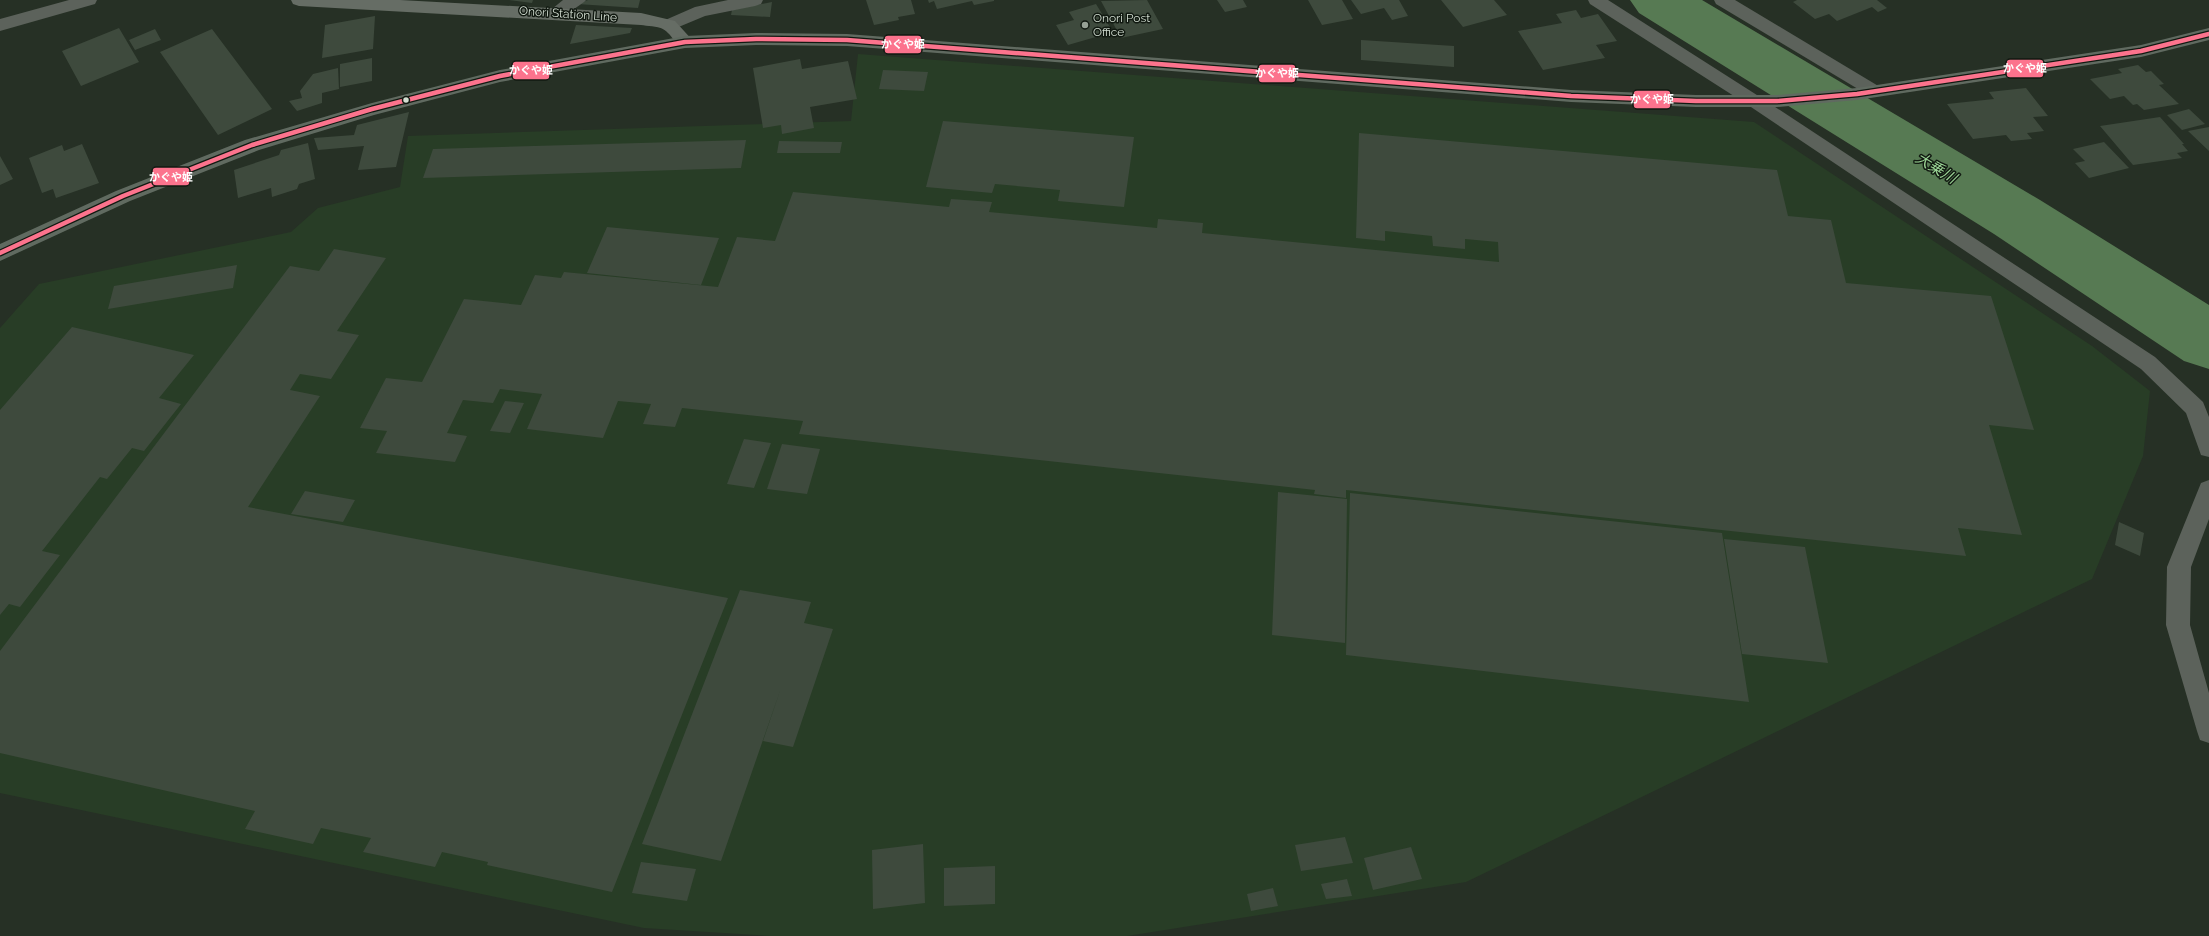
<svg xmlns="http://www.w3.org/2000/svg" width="2209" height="936" font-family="Raleway,'Noto Sans JP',sans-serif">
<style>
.built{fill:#283d26}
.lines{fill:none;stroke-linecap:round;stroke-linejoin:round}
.river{fill:#577a53;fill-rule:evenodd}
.building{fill:#3e4a3d}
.minor{fill:#5c625b;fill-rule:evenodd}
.secondary{fill:#666d65;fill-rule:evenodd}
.trunk{fill:#606a60;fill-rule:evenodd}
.bus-1-casing{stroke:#111911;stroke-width:7}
.bus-1{stroke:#fc738d;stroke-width:4.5}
.poi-dot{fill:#96a195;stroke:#111911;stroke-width:1.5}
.bus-dot{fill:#d3ded2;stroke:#111911;stroke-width:1.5}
.labels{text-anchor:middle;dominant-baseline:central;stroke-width:3;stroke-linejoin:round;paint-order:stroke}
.far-street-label{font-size:12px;fill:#d3ded2;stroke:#111911}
.far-poi-label{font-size:12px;fill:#d3ded2;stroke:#111911;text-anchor:start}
.water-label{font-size:15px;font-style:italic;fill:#9bd495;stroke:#111911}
.line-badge{stroke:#111911;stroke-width:1.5}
.badge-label{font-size:11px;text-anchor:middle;font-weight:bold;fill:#fff}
</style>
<rect width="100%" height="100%" fill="#263025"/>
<path class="built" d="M858 54 1754 122 2092 346 2150 391 2143 456 2092 579 1466 882 1127 936H771L644 928 0 793V328L39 284 291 232 318 208 400 187 408 136 851 121Z"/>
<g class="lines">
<path class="river" d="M1630 0H1702L2040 200 2209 305V369L2184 361 1994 234 1639 13Z"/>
</g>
<path class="building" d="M509 0H533L532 3Z
M588 0H640L638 8 577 4Z
M866 0H911L915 14 898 17 899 20 874 25Z
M928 0H994V1L974 5 972 1 937 9 934 1 929 3Z
M1147 0 1163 29 1121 38 1101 1Z
M1217 0H1243L1247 7 1225 12Z
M1308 0H1342L1353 19 1322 25Z
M1351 0H1399L1408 16 1392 20 1384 8 1361 14Z
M1441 0H1494L1507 15 1463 27Z
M1797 0H1877L1887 8 1878 12 1872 7 1837 21 1829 14 1815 19 1793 2Z
M772 2 770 17 731 15 732 10Z
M1096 4 1113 32 1068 45 1056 25 1074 20 1069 12Z
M1576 10 1581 18 1598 14 1617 41 1596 45 1605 58 1543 70 1518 31 1562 23 1556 14Z
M375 16 373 49 322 58 325 25Z
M576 25 632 28 630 33 570 44Z
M119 28 139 62 81 86 62 51Z
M155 29 161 40 135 50 129 40Z
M212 29 272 109 218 135 160 52Z
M1361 40 1454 46V67L1361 60Z
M372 58V81L340 87V64Z
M800 59 802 69 848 61 857 99 810 107 814 128 782 134 781 125 763 128 753 68Z
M2138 65 2146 72 2151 71 2164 84 2159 85 2179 104 2144 110 2137 104 2133 105 2124 96 2110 99 2090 79 2122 73 2118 69Z
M338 68 339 89 322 93V103L297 111 289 101 302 98 300 91 313 74Z
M883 70 928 72 924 91 879 89Z
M2026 88 2048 116 2033 117 2044 131 2027 133 2032 139 2011 141 2006 135 1973 139 1947 104 1994 99 1989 92Z
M2189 109 2205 124 2182 130 2167 115Z
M409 112 396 167 358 170 364 146 318 150 314 138 354 135 357 125Z
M2160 117 2184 144H2182L2188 151 2177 153 2182 158 2133 165 2100 126Z
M943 121 1134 137 1124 207 1058 201 1060 190 995 184 992 193 926 187Z
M2209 127V151L2188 131Z
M1359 133 1777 170 1788 216 1831 220 1846 283 1991 296 2034 430 1989 425 2022 535 1958 528 1966 556 1346 490V498L1314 494 1315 490 799 434 803 421 682 408 675 427 643 424 651 404 618 401 603 438 527 429 542 394 500 389 493 403 463 400 447 433 467 436 455 462 376 453 387 431 360 428 386 378 422 382 464 299 521 305 535 275 561 278 564 272 718 287 737 237 775 241 793 192 949 207 951 199 992 202 989 212 1157 228 1158 219 1203 223 1202 233 1499 262 1498 242 1465 239V249L1433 246 1432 236 1385 231V241L1356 238Z
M746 140 741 168 423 178 433 149Z
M779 141 842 142 840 153H777Z
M2104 142 2129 168 2089 178 2075 163 2085 161 2073 149Z
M308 143 315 179 299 184 297 189 272 197 271 188 238 198 234 170 279 155 281 150Z
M82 144 99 183 56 198 53 189 42 193 29 158 62 145 64 151Z
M0 156 13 179 0 185Z
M607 227 719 238 701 285 587 273Z
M334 249 386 258 337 331 359 335 331 379 300 374 290 390 320 396 248 507 728 598 612 892 487 865 488 862 442 852 435 867 363 852 371 838 321 828 313 844 245 829 255 811 0 753V651L290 266 319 271Z
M237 265 233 288 108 309 114 286Z
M72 327 194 355 159 398 181 404 144 451 132 448 107 479 100 477 42 551 60 555 20 607 9 604 0 615V410Z
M505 401 524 403 510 433 490 431Z
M744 439 771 443 754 488 727 484Z
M782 444 820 449 807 494 767 489Z
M305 491 355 500 343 522 291 514Z
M1278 492 1347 499 1345 643 1272 635Z
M1350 493 1722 533 1749 702 1346 655Z
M2119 522 2144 533 2140 556 2115 545Z
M1724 539 1805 547 1828 663 1742 654Z
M740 590 811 602 804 623 833 629 793 747 763 741 781 688 721 861 642 844Z
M1345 837 1353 863 1301 871 1295 845Z
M923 844 925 903 873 909 872 850Z
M1411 847 1422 879 1373 890 1364 858Z
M641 862 696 869 687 901 632 893Z
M995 866V904L944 906V868Z
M1347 879 1352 896 1326 899 1321 884Z
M1273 888 1278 906 1251 911 1247 894Z"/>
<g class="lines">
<path class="minor" d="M69 0H97L95 4 0 31V19Z
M563 0H586C584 3 561 18 556 19 556 19 551 17 550 17L547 13Z
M728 0H763L761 4 755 6 705 16 669 31 663 29 660 25 663 21 695 7Z
M1588 0H1608L1760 97 2155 357 2203 402 2209 417V457L2201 455 2186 413 2141 369 1748 105 1590 4Z
M1714 0H1735L1880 87 1883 91 1880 95 1874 97 1868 95 1716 4Z
M2209 480V519L2191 567 2190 625 2209 693V743L2200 740 2197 731 2166 625 2167 567 2201 483Z"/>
<path class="secondary" d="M291 0H400L641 13 675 21 694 42 691 46C675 51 675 36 663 29 657 26 647 26 641 25L299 6 293 4Z"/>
<path class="trunk" d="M2209 28V40L2141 57 1857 100 1777 107H1696L1571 102 847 46 756 45 685 48 500 82 374 115 259 150 130 201 0 261V244L116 191 245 140 372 103 500 70 685 36 756 33 847 34 1571 90 1696 95H1777L1857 88 2141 45Z"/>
<defs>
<path id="bus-1" d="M0 253 123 196 252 145 372 109 500 76 685 42 756 39 847 40 1571 96 1696 101H1777L1857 94 2141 51 2209 34"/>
</defs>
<use href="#bus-1" class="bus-1-casing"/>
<use href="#bus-1" class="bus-1"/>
</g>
<circle class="poi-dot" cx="1085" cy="25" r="4"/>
<circle class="bus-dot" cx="406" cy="100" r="3.5"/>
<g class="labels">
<g class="far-street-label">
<text transform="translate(568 14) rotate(4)">Onori Station Line</text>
</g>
<g class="far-poi-label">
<text x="1093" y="18">Onori Post<tspan x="1093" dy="14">Office</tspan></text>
</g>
<g class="water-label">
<text transform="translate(1936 168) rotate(31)">大乗川</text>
</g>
</g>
<g class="line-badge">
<rect x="884" y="35" width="38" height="19" rx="4" fill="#fc738d"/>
<rect x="2006" y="59" width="38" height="19" rx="4" fill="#fc738d"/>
<rect x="512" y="61" width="38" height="19" rx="4" fill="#fc738d"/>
<rect x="1258" y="64" width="38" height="19" rx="4" fill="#fc738d"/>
<rect x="1633" y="90" width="38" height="19" rx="4" fill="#fc738d"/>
<rect x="152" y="167" width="38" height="19" rx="4" fill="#fc738d"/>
</g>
<g class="badge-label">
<text x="903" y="48">かぐや姫</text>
<text x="2025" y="72">かぐや姫</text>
<text x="531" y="74">かぐや姫</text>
<text x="1277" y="77">かぐや姫</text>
<text x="1652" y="103">かぐや姫</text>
<text x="171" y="181">かぐや姫</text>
</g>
</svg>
